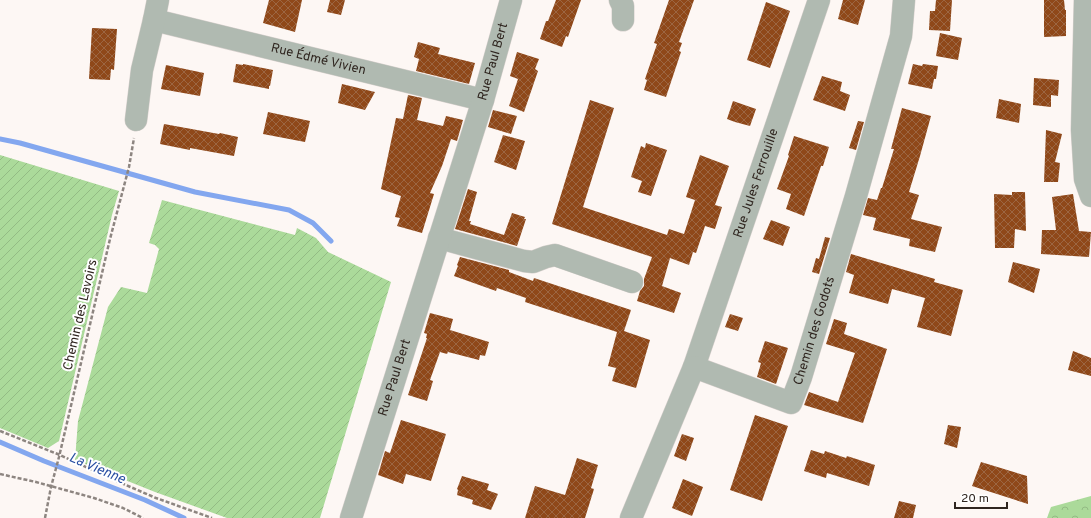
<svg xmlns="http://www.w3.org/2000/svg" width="1091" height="518" font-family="Overpass,sans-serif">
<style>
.forest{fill:url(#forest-crowns)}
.garden{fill:url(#garden-furrows)}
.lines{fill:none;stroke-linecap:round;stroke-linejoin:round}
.stream{stroke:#83a7ef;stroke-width:5}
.building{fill:url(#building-cross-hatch)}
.minor-casing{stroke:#d8d1ce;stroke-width:23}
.path{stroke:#8d8580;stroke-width:2.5;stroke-dasharray:4 2;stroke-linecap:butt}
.minor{stroke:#b0bab1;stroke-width:22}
.labels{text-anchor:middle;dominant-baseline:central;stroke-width:4;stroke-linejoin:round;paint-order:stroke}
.street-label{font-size:13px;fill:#2f251f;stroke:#fff}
.water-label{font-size:14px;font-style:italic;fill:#294ea2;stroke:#fff}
</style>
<defs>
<pattern id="forest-crowns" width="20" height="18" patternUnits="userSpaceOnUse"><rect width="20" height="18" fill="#abda9a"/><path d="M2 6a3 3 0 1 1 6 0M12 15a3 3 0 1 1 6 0" fill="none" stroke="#93bb84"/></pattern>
<pattern id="garden-furrows" width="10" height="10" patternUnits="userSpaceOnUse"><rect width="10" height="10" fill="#abda9a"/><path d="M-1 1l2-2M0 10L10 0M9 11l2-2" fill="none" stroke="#93bb84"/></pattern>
<pattern id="building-cross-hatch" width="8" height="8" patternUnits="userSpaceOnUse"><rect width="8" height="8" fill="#8f4819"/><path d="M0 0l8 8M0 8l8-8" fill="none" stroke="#9c6642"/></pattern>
</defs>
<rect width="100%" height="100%" fill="#fdf7f4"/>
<path class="forest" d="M1091 496V518H1047L1051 507Z"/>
<path class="garden" d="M0 155 119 191 112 215 59 441 48 448 0 428Z
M162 200 295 235 297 228 316 238 328 252 391 282 320 518H227L155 492 75 460 78 421 108 307 121 287 147 293 159 249 155 245 149 243Z"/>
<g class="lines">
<path class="stream" d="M0 139 20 143 195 192 289 210 313 223 331 241
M0 442 44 461 145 500 184 518"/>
</g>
<path class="building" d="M269 0H302L295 32 263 23Z
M330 0H345L341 15 327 12Z
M556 0H581L568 37 566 36 562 47 540 39 546 21H548Z
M669 0H694L679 42 682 43 679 51 681 52 666 97 644 90 647 80 645 79 657 44 654 43Z
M843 0H865L858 25 838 19Z
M936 0H952L950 31 929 30 930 11H935Z
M1044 0H1064L1065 10H1066V36L1044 37Z
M766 2 790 11 770 68 747 60Z
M92 28 117 29 114 70 111 69 110 80 89 79Z
M940 33 962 38 958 60 936 56Z
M418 42 440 48 438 54 475 63 469 84 416 71 419 59 414 57Z
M517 52 539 59 535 69 538 71 524 112 509 106 518 79 510 76Z
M236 64 243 65V64L273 70 270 86H269V89L233 82Z
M913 64 922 66 923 64 938 66 936 79H934L932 89 908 84Z
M166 65 204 73 200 96 161 89Z
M822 76 842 82 840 91 850 95 845 111 813 100Z
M1034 78 1059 80 1058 96 1051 95V107L1033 105Z
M342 84 375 92 365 110 338 103Z
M408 95 422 98 417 120 443 126 446 116 463 120 457 141 451 139 442 166 430 193 434 194 422 233 397 226 400 218 395 217 401 196 381 189 396 118 403 119Z
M999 99 1021 104 1019 123 996 118Z
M590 100 614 108 583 207 667 235 669 229 684 234 695 200 686 197 700 155 729 166 715 205 722 207 715 229 705 226 696 253 693 252 689 265 670 258 662 286 681 293 674 313 637 301 640 291 644 286V279L652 257 552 224Z
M733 101 756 109 750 126 735 122 727 119Z
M902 108 931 116 920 156 909 192 919 195 911 219 942 227 935 252 909 246 910 239 873 230 876 218 863 215 868 198 877 200 881 188H882L894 149H891Z
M493 110 517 116 511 134 488 127Z
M268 112 310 121 305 142 263 134Z
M858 121 864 122 856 150 849 148Z
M164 124 219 134 220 133 238 137 234 156 190 148V150L160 144Z
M1046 130 1062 134 1055 162 1060 163 1058 182H1044Z
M503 135 525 141 516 170 494 162Z
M794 136 829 147 823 166H821L804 216 786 209 791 194 777 189 789 156 788 155Z
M646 143 667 150 651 196 638 192 642 181 631 177 641 146 645 148Z
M468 189 477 192 469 221H471L470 224 504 235 512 213 525 217 524 219H526L517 246 455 229Z
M1012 192H1025L1026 231 1015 229 1014 248H995L994 194 1012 195Z
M1073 194 1079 231 1091 232 1089 257 1041 254 1042 230H1056L1052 197Z
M771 220 790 227 783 246 763 239Z
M825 237 830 238 819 274 812 272 816 258 819 259Z
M851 254 935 279 934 282 963 290 951 336 917 327 925 298 892 289 888 304 849 293 854 275 846 272Z
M460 257 509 270V272L533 281 534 278 631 310 624 331 650 340 636 388 612 381 616 368 608 366 617 332 525 302 526 298 497 288 496 291 454 276 458 266 457 265Z
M1013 262 1040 269 1034 293 1008 282Z
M430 313 453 319 450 330 489 342 485 356 480 355 479 360 448 352 447 354 440 352 430 380 433 381 427 401 408 395 427 338H426L427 334 424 333Z
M730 314 743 318 738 331 725 327Z
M834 319 847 323 844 334 887 349 863 423 804 405 809 392 838 402 855 353 826 344Z
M765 341 788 348 776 384 757 377 761 363 758 362Z
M1073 351 1091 358V376L1068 370Z
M755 415 788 426 762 501 730 490Z
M401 420 446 434 431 481 406 474 403 484 378 475 385 451 390 453Z
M948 425 961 427 957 448 944 444Z
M682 434 694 438 686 461 674 456Z
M811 450 824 454 825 451 846 458 847 456 875 465 869 486 827 473 826 478 804 471Z
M577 458 598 465 591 488 594 489 585 518H525L535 486 565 495Z
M981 462 1027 476 1028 504 972 486Z
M462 476 489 484 487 490 498 494 491 510 472 504 473 500 457 495 458 490 457 489Z
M683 479 703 487 692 516 672 508Z
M899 501 916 505 913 518H894Z"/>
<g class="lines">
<defs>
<g id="minor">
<path d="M620 0 623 6V20"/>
<path d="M1085 0 1082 130 1085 179 1091 196"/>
<path id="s1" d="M154 20 483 100"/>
<path d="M136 120 142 70 154 20 158 0"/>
<path d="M439 238 524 261 533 262 546 257 555 255 632 282"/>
<path id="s2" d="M694 367 819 0"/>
<path id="s3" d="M351 518 483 100 511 0"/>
<path id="s4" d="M631 518 694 367 791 403 801 377 856 196 901 36 904 0"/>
</g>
</defs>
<use href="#minor" class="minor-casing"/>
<path class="path" d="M0 431 60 455 105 476 156 498 212 518
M0 474 36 482 94 498 123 508 143 518
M45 518 51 487 59 457 110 239 129 167 134 138"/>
<use href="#minor" class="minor"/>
</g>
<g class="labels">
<g class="street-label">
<text stroke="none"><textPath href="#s1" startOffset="169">Rue Édmé Vivien</textPath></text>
<text stroke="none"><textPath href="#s3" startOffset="478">Rue Paul Bert</textPath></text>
<text stroke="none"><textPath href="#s2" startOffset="194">Rue Jules Ferrouille</textPath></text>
<text transform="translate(81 315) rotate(-77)">Chemin des Lavoirs</text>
<text stroke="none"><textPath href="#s4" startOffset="343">Chemin des Godots</textPath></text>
<text stroke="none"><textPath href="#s3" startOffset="147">Rue Paul Bert</textPath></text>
</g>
<g class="water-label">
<text transform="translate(97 469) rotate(23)">La Vienne</text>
</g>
</g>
<path d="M955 502v6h52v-6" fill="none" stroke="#2f251f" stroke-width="2"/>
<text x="961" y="502" font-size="12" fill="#2f251f" stroke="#ffffff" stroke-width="3" paint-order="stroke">20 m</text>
</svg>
